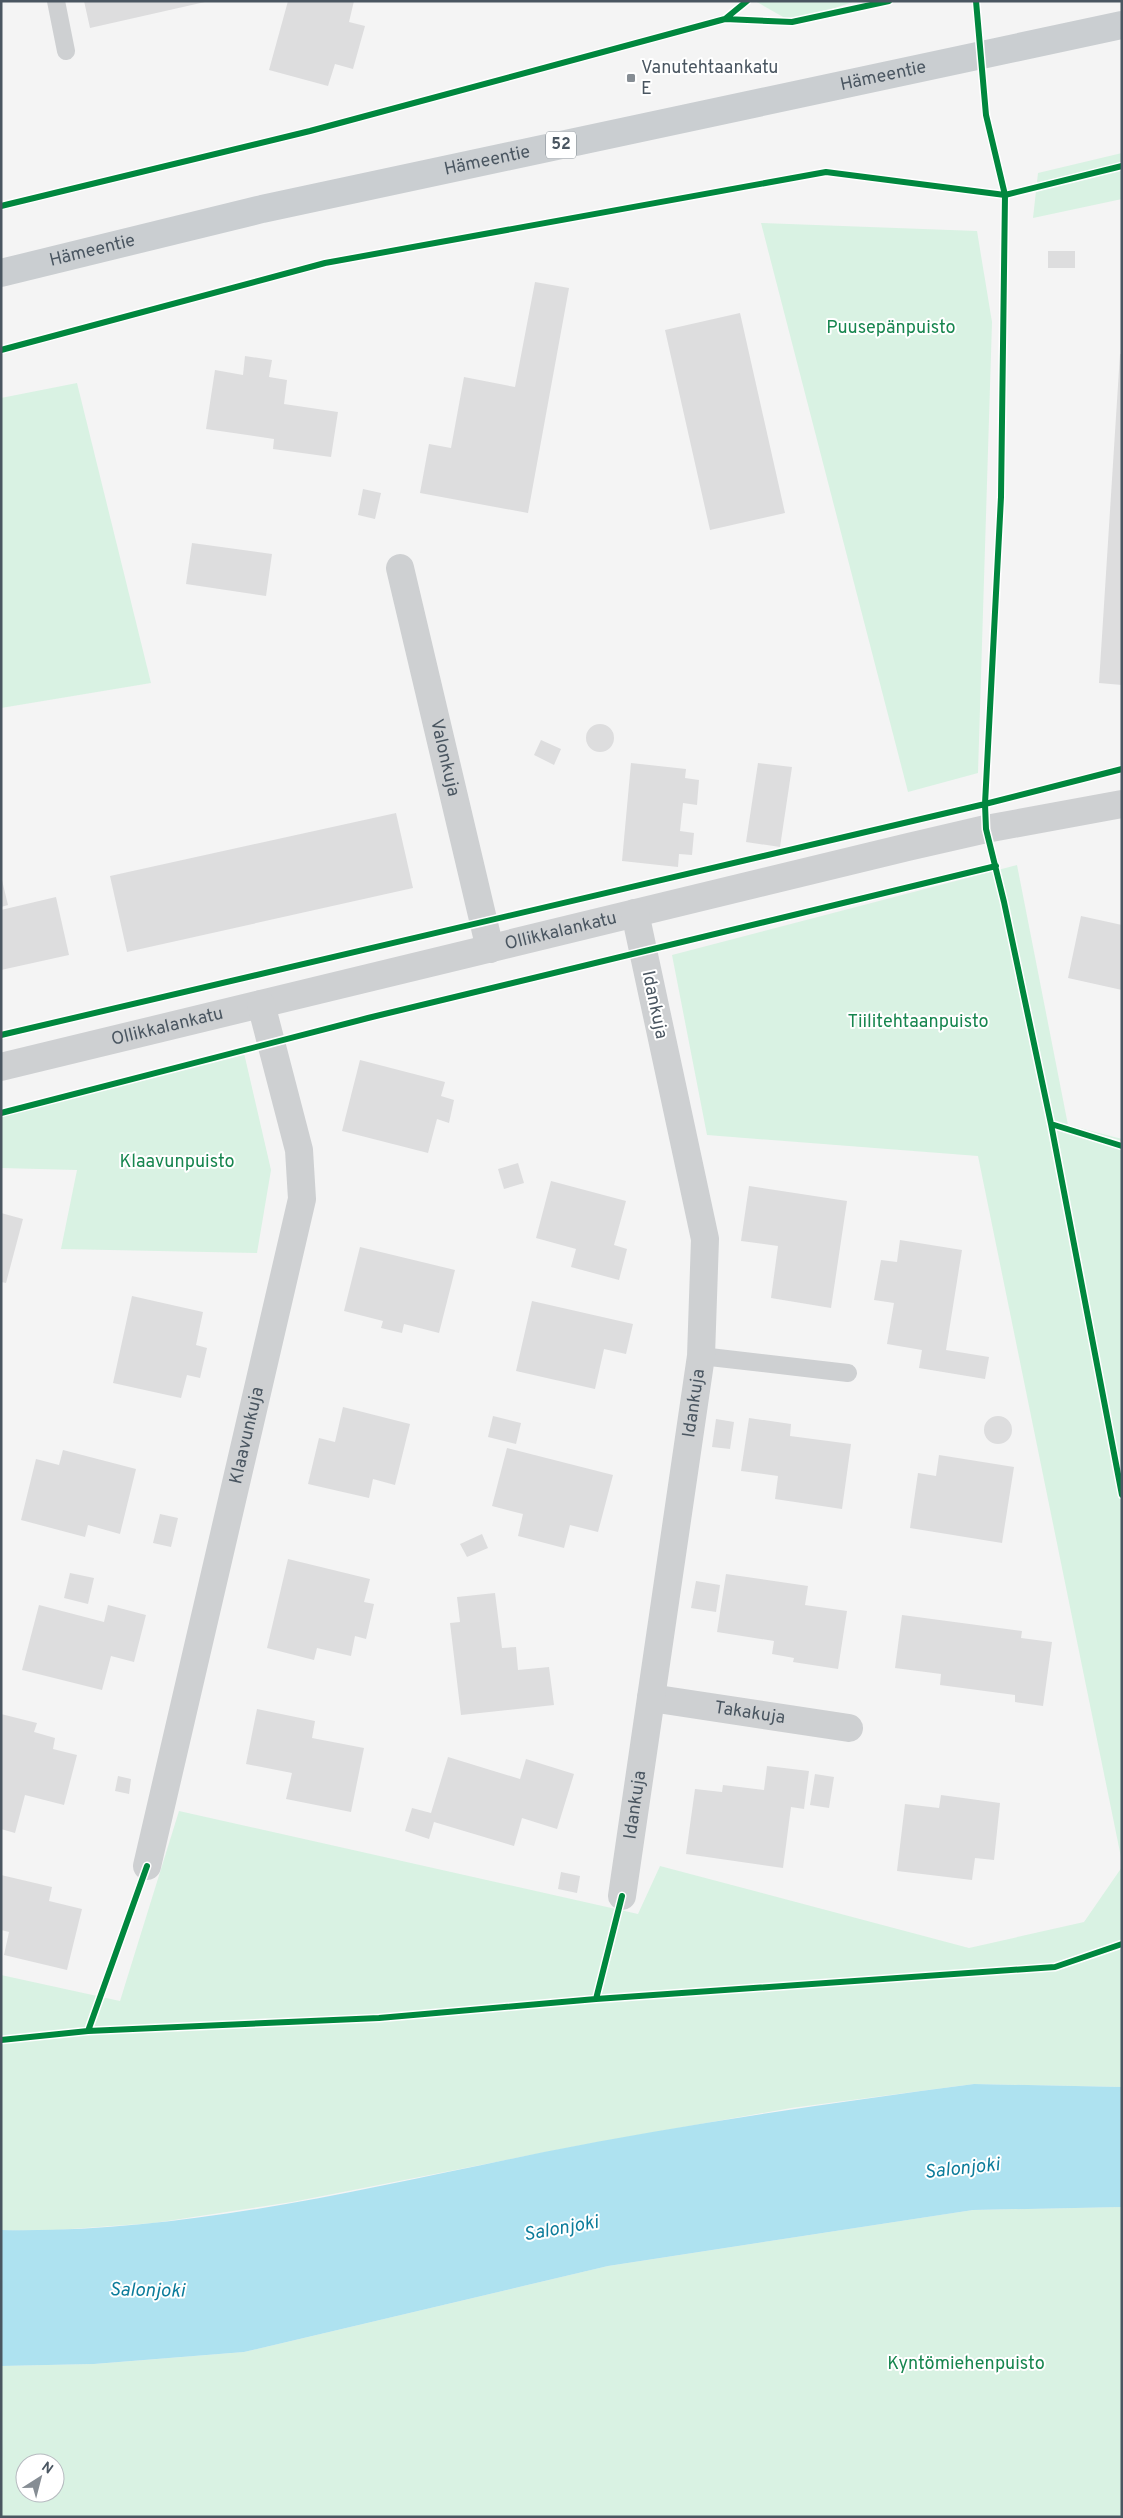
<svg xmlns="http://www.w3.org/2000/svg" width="1123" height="2518" font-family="Overpass,sans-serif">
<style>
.green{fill:#d9f2e3;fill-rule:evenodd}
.water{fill:#aee2f0}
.building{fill:#ddddde}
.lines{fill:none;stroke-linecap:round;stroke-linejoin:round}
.service{stroke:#ced0d2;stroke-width:18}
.minor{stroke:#ced0d2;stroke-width:28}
.primary{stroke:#caced1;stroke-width:28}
.cycleway-casing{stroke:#fff;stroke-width:9}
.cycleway{stroke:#00873e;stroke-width:6}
.poi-dot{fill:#868d94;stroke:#fff;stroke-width:2}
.labels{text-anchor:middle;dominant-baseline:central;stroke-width:4;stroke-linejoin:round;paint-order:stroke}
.shield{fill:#fff;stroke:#808990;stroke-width:1}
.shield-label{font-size:16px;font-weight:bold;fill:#4a5661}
.poi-label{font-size:18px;fill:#4a5661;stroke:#fff;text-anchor:start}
.street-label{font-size:18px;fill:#4a5661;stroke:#fff}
.park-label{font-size:18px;fill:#17864f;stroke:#fff}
.water-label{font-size:19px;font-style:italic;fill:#0c7c9b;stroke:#fff}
</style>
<rect width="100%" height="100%" fill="#f4f4f4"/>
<path class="green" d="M755 1H856L792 22Z
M1122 153V199L1033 218 1038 173Z
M761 223 977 231 992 322 978 773 908 792Z
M77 383 151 683 1 708V398Z
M1017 865 1068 1125 1122 1139V1862L978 1156 707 1135 672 955Z
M244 1053 271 1170 257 1253 61 1249 77 1170 1 1168V1113Z
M179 1811 638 1914 660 1866 969 1948 1084 1922 1122 1867V2087L974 2084 791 2108 582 2145 292 2202 154 2223 43 2231 1 2230V1975L120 2001Z
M1122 2207V2517H1V2366L94 2364 244 2352 608 2266 973 2210ZM25 2463H55V2493H25Z"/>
<path class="water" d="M974 2084 1122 2087V2207L973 2210 608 2266 244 2352 94 2364 1 2366V2230C184 2234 366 2188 544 2152 686 2124 830 2103 974 2084Z"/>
<path class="building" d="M84 1H205V2L90 28Z
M288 1H354L349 22 365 26 353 69 335 64 328 86 269 70Z
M1048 251H1075V268H1048Z
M535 282 569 288 528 513 420 493 429 444 451 448 464 377 515 387Z
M740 313 785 513 710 530 665 330Z
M1120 354H1122V685L1099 683Z
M245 356 272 360 269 377 287 380 284 404 338 412 331 457 273 449 274 439 206 429 215 370 243 375Z
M363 489 381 493 375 519 358 515Z
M192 543 272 554 266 596 186 584Z
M586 738a14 14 0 1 1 28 0a14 14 0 1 1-28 0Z
M541 740 561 749 554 765 534 755Z
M631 763 686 769 685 778 699 780 697 805 683 803 680 831 694 833 692 855 679 854 678 867 622 861Z
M758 763 792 767 780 847 746 842Z
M396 813 413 888 127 952 110 876Z
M1 876 8 905 1 907Z
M56 897 69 955 1 970V910Z
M1081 916 1122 925V990L1068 978Z
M360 1060 445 1082 441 1096 454 1100 449 1123 437 1119 428 1153 342 1131Z
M518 1163 524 1183 504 1189 498 1169Z
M551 1181 626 1201 614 1245 627 1249 619 1280 571 1267 576 1249 536 1238Z
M749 1186 847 1201 831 1308 771 1298 778 1246 741 1241Z
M1 1213 23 1219 6 1283 1 1282Z
M900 1240 962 1250 946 1350 989 1357 985 1379 919 1368 922 1350 887 1344 894 1303 874 1300 881 1260 897 1262Z
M360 1247 455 1270 439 1333 404 1324 402 1333 381 1328 383 1321 344 1311Z
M132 1296 203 1312 196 1345 207 1348 200 1378 187 1375 181 1398 113 1383Z
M532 1301 633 1324 626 1354 604 1349 595 1389 516 1371Z
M343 1407 410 1424 395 1485 373 1479 369 1498 308 1484 319 1438 335 1442Z
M984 1430a14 14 0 1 1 28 0a14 14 0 1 1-28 0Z
M493 1416 521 1423 516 1444 488 1437Z
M749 1418 791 1424 790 1436 851 1444 842 1509 775 1499 778 1476 741 1471Z
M716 1419 734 1422 730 1449 712 1447Z
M507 1448 613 1475 598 1532 570 1525 564 1548 518 1536 523 1514 492 1506Z
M63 1450 136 1469 120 1534 88 1525 85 1537 21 1520 36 1459 59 1465Z
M939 1455 1014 1467 1002 1543 910 1528 918 1473 936 1476Z
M160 1514 178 1518 171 1547 153 1543Z
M482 1534 488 1548 467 1557 460 1544Z
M288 1559 370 1579 364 1602 374 1604 366 1639 355 1636 351 1656 317 1648 314 1660 267 1648Z
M70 1573 94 1578 88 1604 64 1598Z
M726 1574 808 1586 805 1605 847 1611 838 1669 793 1662 794 1658 772 1654 774 1641 717 1632Z
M696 1581 720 1585 716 1612 691 1608Z
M495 1593 502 1648 516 1647 518 1670 549 1667 554 1705 461 1715 450 1623 460 1622 457 1597Z
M39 1605 104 1622 108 1605 146 1615 134 1662 111 1656 102 1690 22 1670Z
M902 1615 1022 1631 1021 1638 1052 1642 1043 1706 1015 1702V1695L940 1685 941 1674 895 1668Z
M257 1709 315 1721 312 1738 364 1748 351 1812 286 1799 292 1773 246 1764Z
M1 1714 37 1723 34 1732 55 1738 53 1749 77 1755 64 1805 25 1795 15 1833 1 1829Z
M448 1757 520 1779 526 1759 574 1774 557 1829 522 1818 514 1846 434 1822 429 1839 405 1831 412 1808 431 1813Z
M767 1766 809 1771 804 1809 791 1807 783 1868 686 1854 695 1789 722 1792 723 1785 764 1790Z
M815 1774 834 1777 829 1808 810 1805Z
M118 1776 131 1779 129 1794 115 1791Z
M941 1795 1000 1803 994 1860 975 1858 972 1880 897 1871 905 1804 939 1808Z
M561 1872 580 1876 577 1893 558 1889Z
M1 1875 52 1887 49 1901 82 1909 67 1970 4 1955 9 1932 1 1930Z"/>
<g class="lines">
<path class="service" d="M56 1 66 51
M701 1356 848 1373"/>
<g class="minor">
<path id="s1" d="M400 568 490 949"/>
<path id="s2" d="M1 1067 908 847 986 829 1122 804"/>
<path id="s3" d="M651 1698 849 1728"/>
<path id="s4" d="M147 1866 302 1199 299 1150 261 1004"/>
<path id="s5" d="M622 1896 701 1356 705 1239 635 913"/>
</g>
<path class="primary" id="s6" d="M1 273 262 209 1122 25"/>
<defs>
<path id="cycleway" d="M976 1 986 115 1005 195 1001 497 985 804 986 829 1004 902 1051 1124 1122 1495
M725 19 792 22 889 1
M1 206 310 131 725 19 747 1
M1 350 325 263 826 172 1005 195 1122 166
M1 1035 985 804 1122 769
M1 1113 368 1018 996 866
M1051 1124 1122 1146
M596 1999 622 1896
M88 2031 147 1866
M1 2040 88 2031 379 2018 596 1999 1055 1967 1122 1944"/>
</defs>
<use href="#cycleway" class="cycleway-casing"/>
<use href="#cycleway" class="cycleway"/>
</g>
<rect class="poi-dot" x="626" y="73" width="10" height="10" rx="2.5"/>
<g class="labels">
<rect class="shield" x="546" y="131.5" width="30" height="27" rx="4"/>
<g class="shield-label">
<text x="561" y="145">52</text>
</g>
<g class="poi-label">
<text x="641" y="68">Vanutehtaankatu<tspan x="641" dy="21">E</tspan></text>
</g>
<g class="street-label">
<text stroke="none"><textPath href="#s6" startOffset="904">Hämeentie</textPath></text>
<text stroke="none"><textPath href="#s6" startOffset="499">Hämeentie</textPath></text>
<text stroke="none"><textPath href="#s6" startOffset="94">Hämeentie</textPath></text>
<text stroke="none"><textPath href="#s1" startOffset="195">Valonkuja</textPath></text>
<text stroke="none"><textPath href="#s2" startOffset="576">Ollikkalankatu</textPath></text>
<text transform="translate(654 1005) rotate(78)">Idankuja</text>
<text stroke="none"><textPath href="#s2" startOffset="171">Ollikkalankatu</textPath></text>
<text stroke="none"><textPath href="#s5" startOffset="498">Idankuja</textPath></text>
<text stroke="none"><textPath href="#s4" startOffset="442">Klaavunkuja</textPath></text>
<text stroke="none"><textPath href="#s3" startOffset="100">Takakuja</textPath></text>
<text stroke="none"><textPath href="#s5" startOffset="92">Idankuja</textPath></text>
</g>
<g class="park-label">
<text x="891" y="328">Puusepänpuisto</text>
<text x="918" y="1022">Tiilitehtaanpuisto</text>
<text x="177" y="1162">Klaavunpuisto</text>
<text x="966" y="2364">Kyntömiehenpuisto</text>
</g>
<g class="water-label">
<text transform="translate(962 2169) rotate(-6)">Salonjoki</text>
<text transform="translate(561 2229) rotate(-10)">Salonjoki</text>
<text transform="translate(147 2291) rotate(1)">Salonjoki</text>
</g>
</g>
<rect width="1123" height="2518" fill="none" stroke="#4a5661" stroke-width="5"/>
<g transform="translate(40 2478) rotate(36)"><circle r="24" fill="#ffffff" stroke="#b7bbc0"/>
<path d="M0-4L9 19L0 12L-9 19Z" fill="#868d94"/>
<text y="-8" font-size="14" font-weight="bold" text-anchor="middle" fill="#4a5661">N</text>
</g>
</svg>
